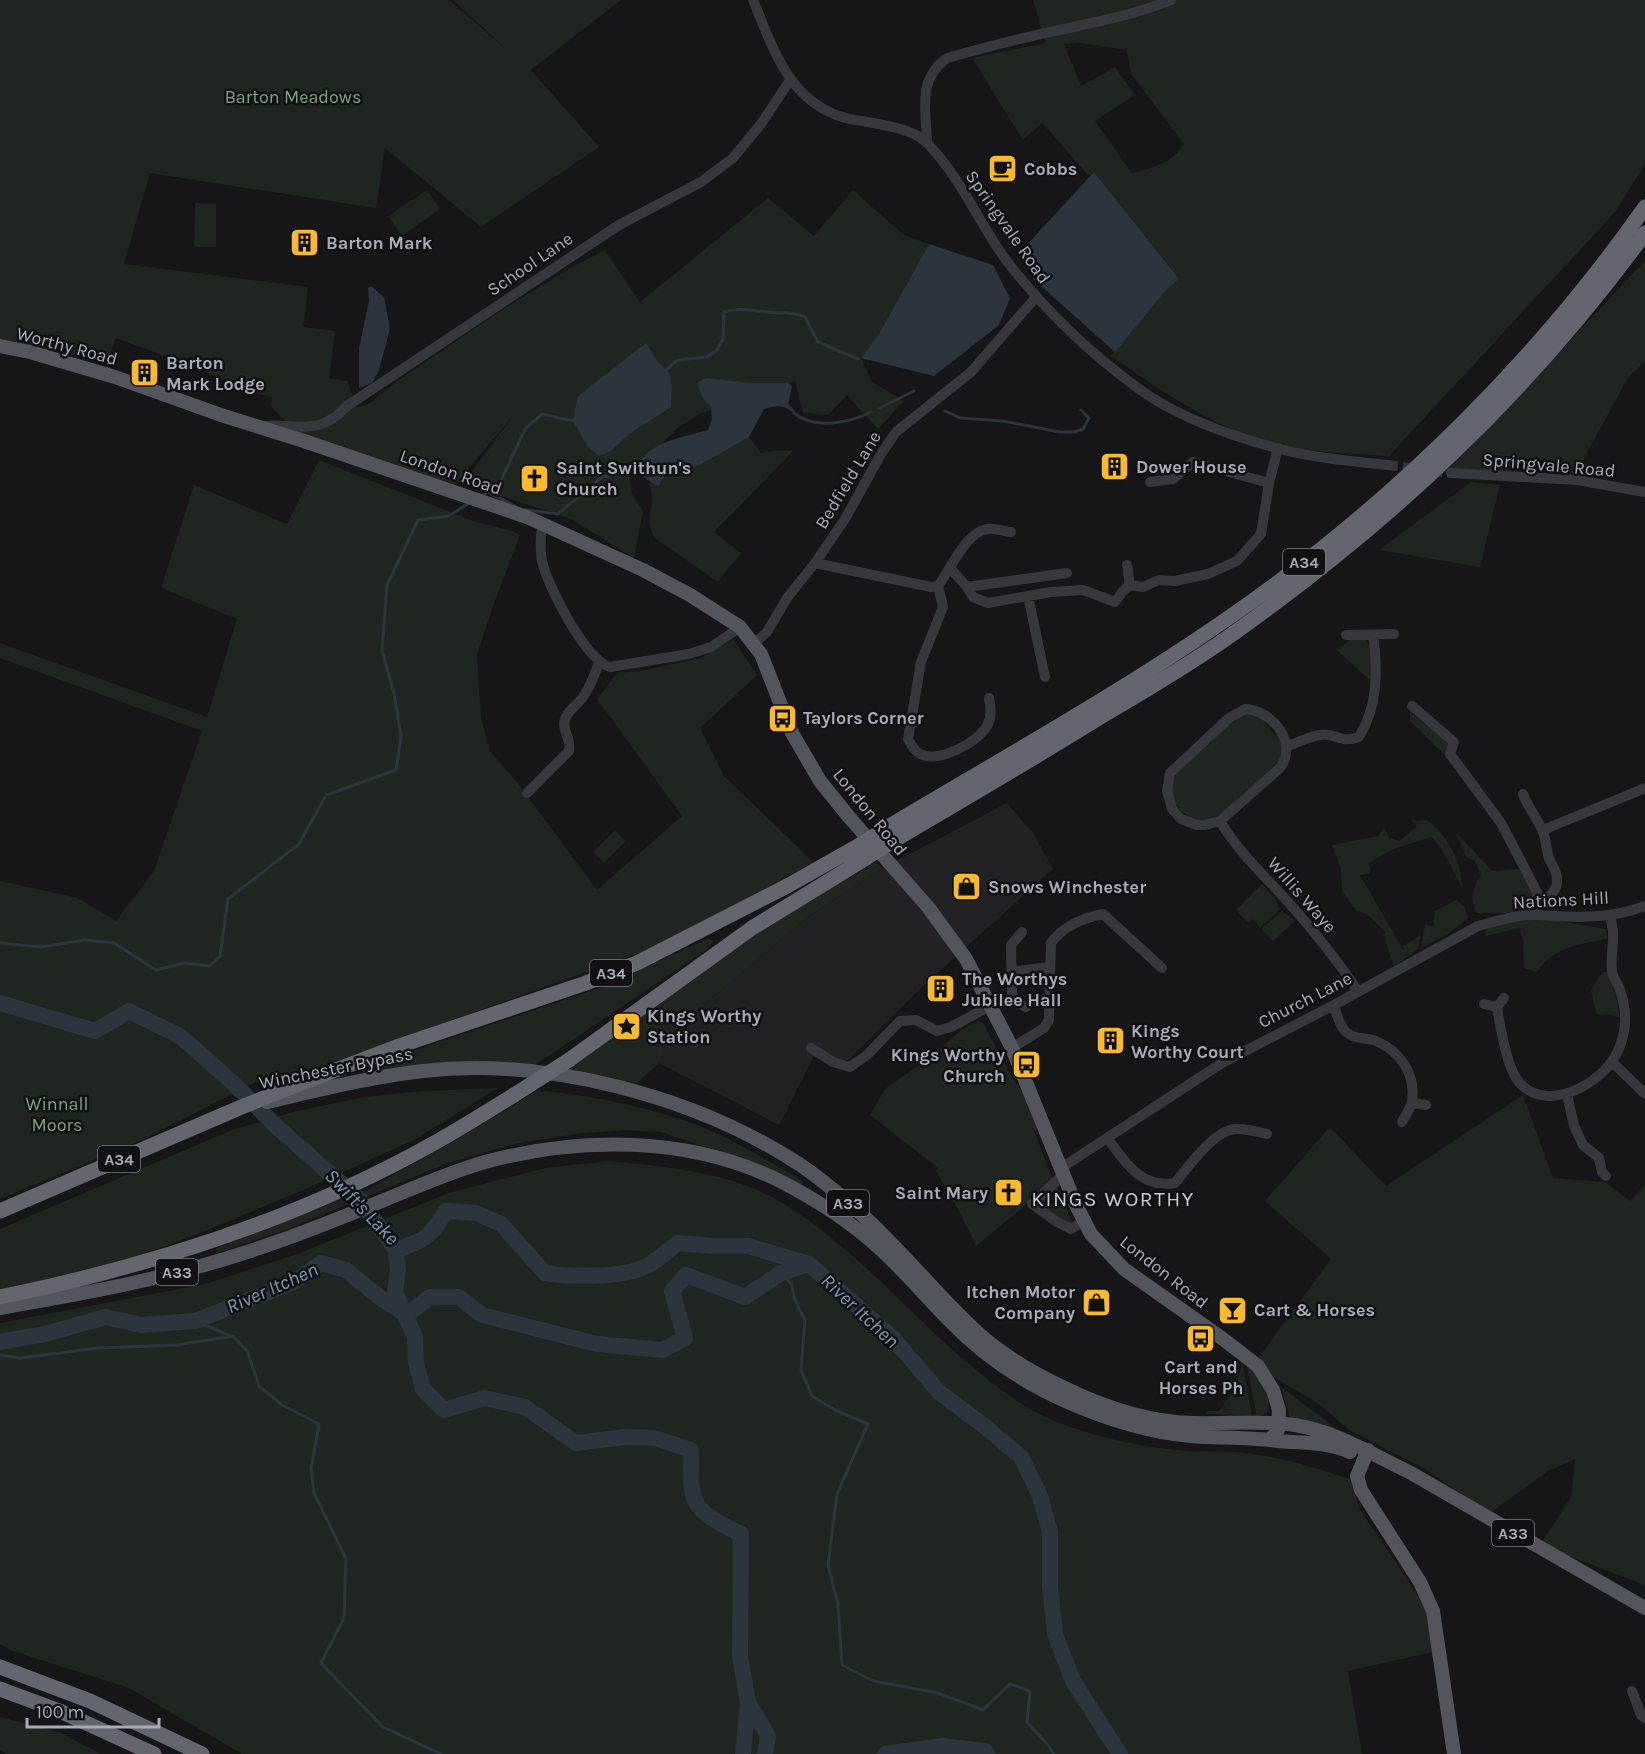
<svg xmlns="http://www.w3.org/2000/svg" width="1645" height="1754" font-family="Karla,sans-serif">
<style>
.built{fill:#222225}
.green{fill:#1e261f;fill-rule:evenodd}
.water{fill:#2c353d}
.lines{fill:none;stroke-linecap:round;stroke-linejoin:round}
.stream{stroke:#2c353d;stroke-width:3}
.river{stroke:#2c353d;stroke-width:16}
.minor-tunnel{stroke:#333438;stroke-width:10;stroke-dasharray:10 5;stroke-linecap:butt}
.minor{stroke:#37383d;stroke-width:10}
.major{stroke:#53555d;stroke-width:14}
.highway{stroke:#63666f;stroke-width:15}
.highway-bridge{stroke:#63666f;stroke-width:15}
.labels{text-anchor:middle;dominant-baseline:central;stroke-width:5;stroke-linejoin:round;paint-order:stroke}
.shield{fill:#111113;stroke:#7b7e87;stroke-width:1.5}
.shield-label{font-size:16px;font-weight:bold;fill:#a8acb9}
.park-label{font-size:18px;fill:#7ea481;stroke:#111113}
.poi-label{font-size:18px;font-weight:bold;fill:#a8acb9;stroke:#111113;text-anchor:start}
.street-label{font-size:18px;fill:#a8acb9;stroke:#111113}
.water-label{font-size:20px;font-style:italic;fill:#7d9ab5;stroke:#111113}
.quarter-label{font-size:21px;letter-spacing:1.5px;fill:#c9ccd5;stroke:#111113}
</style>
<rect width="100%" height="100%" fill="#161618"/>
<path class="built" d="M1007 803 1033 833 1053 869 922 987 848 1060 839 1061 818 1048 779 1125 659 1063 679 1026 808 917 883 868Z"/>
<path class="green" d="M0 0H449L506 49 453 0H621L531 70 599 147 481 227 385 148 376 208 150 173 124 264 308 287 303 327 335 331 329 378 347 381 357 408 370 403 396 382 505 308 574 266 605 250 640 302 768 198 814 236 853 190 904 235 929 244 880 332 861 358 872 382 904 401 878 429 847 395 828 415 803 413 795 381 699 414 679 427 630 476 632 494 643 511 634 558 571 519 463 483 513 416 450 490 304 441 271 406 272 397 260 394 178 361 116 338 106 363 0 339Z
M1033 0H1645V164L1616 211 1389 456C1354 454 1319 453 1285 446 1222 434 1163 392 1111 356L1168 288 1179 279 1094 172 1089 176 1042 123 1023 140 972 58 1046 43ZM1080 43 1127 50 1131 74 1184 144C1173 162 1152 169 1132 173L1095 121 1135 95 1115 67 1081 86 1064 44Z
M427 190 440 209 402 236 388 216Z
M195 203H216V247H194Z
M1645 261V362L1629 376 1576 473 1449 469Z
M749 437 761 453 780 450 793 451 714 532 741 553 718 582 656 539C644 521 652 516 652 497 652 492 650 487 649 483L658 485 665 476 700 465Z
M319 460 473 521 512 531 520 535 494 603 477 654 481 718 490 751 520 786 597 890 682 816 597 699 617 673 641 671 701 658 733 639 757 675 700 728 724 776 813 862 670 942 307 1072 262 1079 144 1139 0 1199V881L78 898 116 921 154 871 202 731 0 658V643L207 717 237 619 161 588 194 485 287 524Z
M1471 482 1500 485 1480 567 1379 550Z
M1351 639H1364L1370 646 1372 682 1337 650Z
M1248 712 1264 718 1265 724 1275 735H1278L1282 743 1280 762C1272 769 1264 778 1256 785 1251 788 1246 790 1241 795 1235 802 1228 813 1218 818 1193 830 1161 802 1174 776 1183 760 1199 753 1212 742L1211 739 1240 714Z
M1410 712 1452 745 1448 758 1410 721Z
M1413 819 1416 821 1427 820C1447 834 1463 864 1462 888L1440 846 1431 837 1391 850 1368 864 1371 871 1368 874 1360 875 1404 951 1403 946 1421 935 1418 949 1394 966 1383 934 1386 933 1367 914 1356 911 1342 891 1341 869 1332 845 1378 836 1384 827 1389 838 1400 841 1417 826 1411 820Z
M615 830 626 841 604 863 593 852Z
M1455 831 1492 871 1519 869 1533 894 1529 908 1506 913H1477C1468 896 1473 890 1481 874L1474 860 1466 857Z
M876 862 883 868 808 917 679 1026 659 1063 632 1088 564 1073 767 925Z
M1262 884 1276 900 1280 909 1260 928 1253 919 1248 923 1236 910Z
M1456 900 1464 906 1468 918 1451 932 1421 948 1425 925 1433 926 1435 911Z
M1282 911 1295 921 1273 941 1261 929Z
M1540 918 1606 929 1607 939C1578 945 1555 946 1537 972L1524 968 1523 939 1519 928 1486 936 1484 927 1506 921Z
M708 939 714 941 706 950 532 1067 432 1064 364 1075 360 1069 597 989Z
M1604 972H1607L1615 993 1620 1018 1609 1014 1599 1015 1596 1013 1591 991 1601 974Z
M978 1021 983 1023 1014 1081 1024 1093 1039 1129 1034 1131 1053 1179 1027 1204 976 1246 961 1215 936 1171 938 1168 870 1115 885 1089 940 1050 958 1032Z
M498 1088 414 1140 310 1187 205 1231 108 1267 0 1289V1229L232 1130 297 1111 364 1097 424 1091Z
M536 1091C585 1093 651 1108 697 1125 734 1139 769 1162 803 1181L801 1185 749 1162 661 1132 624 1130 577 1134 518 1143 448 1163 288 1229 217 1253 215 1249 369 1189 466 1134Z
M1523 1095 1553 1178 1605 1182 1630 1201 1645 1185V1587L1637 1582 1540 1545 1571 1497 1575 1459 1548 1471 1490 1513 1425 1469 1349 1430 1319 1404 1275 1378 1259 1357 1331 1259 1265 1201 1330 1127 1386 1186Z
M609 1161C668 1167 733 1172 784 1204 852 1246 903 1307 963 1359 991 1383 1022 1408 1057 1422 1099 1438 1145 1448 1190 1451 1205 1451 1220 1451 1235 1452 1275 1455 1312 1467 1350 1479L1359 1508 1425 1606 1433 1652 1348 1671 1362 1754H242L129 1688 10 1650 0 1644V1323L205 1284 297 1254 449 1193 545 1168Z
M1057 1186 1074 1226 1069 1229 1039 1204Z
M1242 1361 1252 1415 1206 1414 1208 1411H1219C1231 1395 1240 1381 1242 1361Z
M1246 1362C1257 1373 1273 1394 1268 1411L1257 1418Z
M1281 1387 1345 1435 1290 1418Z
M0 1717 59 1732 101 1754H6L0 1750Z"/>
<path class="water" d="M1094 172 1179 279 1168 288 1115 352 1033 279 1041 266 1024 248Z
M929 244 993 265 1010 298 999 325 934 376 861 358 880 332Z
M371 286 384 297 390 329 379 370 372 383 359 388V349L369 301 368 288Z
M646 343 657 361 669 373 672 384 671 407 629 434 611 451 599 456 588 447 573 421 578 396Z
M706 378 749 383H788L792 387 788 404 795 411 794 413C783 405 777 405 764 409L749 437 700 465 665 476 658 486C648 482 645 476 636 471 643 442 685 437 708 430L712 419 711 407C703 399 699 393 698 382Z"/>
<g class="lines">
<path class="stream" d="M666 370 678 360 707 357 717 350 723 339 724 312C739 307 752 311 767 312 782 314 791 311 805 317L818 342 858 359
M879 408 914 391
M945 411 960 418 1003 421 1059 432H1074L1083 429 1089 418 1081 410
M794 413C814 430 849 423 871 412
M487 492 515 506
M480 497 499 485 525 429 542 414 573 421
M526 510 558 514 602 477 636 471
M0 943 41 947 85 940 114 943 156 970 184 963 210 966 220 956 228 899 299 844 326 795 396 770 401 736 394 693 382 651 387 585 418 520 449 516 469 503
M781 1273 792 1285 794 1298 805 1320 801 1370 812 1396 835 1410 868 1424 837 1494 828 1565 838 1604 842 1665 873 1681 938 1693 983 1710 1010 1684 1030 1691 1027 1722 1047 1744 1054 1754
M196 1321 231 1336
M0 1355 20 1358 98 1348 177 1345 233 1336 247 1351 259 1386 282 1405 319 1424 311 1469 314 1493 346 1559 344 1618 321 1663 383 1727 441 1754
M942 1746 944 1754"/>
<path class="river" d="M0 1003 95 1031 129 1011 180 1036 232 1082 278 1128 359 1199 396 1250C427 1239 429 1238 446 1211L476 1213 501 1224 545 1273C570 1277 624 1278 647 1266 658 1260 668 1250 678 1243L713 1246H748L809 1264 892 1337 939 1392 983 1425 1021 1457 1040 1496 1050 1532V1587L1055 1634 1073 1681 1120 1754
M396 1250 398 1270 395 1292 415 1337 416 1363 423 1389 444 1410 485 1398 525 1407 576 1443 626 1437 655 1438 691 1450C690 1505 690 1509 741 1534L740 1657 748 1702 743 1754
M406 1315 430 1297H459L482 1315 597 1344 663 1350 685 1338 672 1291 686 1275 745 1297 781 1273 809 1264
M0 1342 45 1334 106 1317 141 1325 196 1321 294 1282 321 1263 346 1270 378 1296 405 1314
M748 1702 768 1736 765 1754
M885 1754 942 1746 985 1751 987 1754"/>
<path class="minor-tunnel" d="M1388 465 1451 473"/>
<path class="minor" d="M753 0C772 45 787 98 839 116 850 120 863 121 874 123 892 127 915 130 928 144 962 179 980 226 1009 264 1046 311 1091 354 1139 389 1177 417 1232 436 1276 448 1313 458 1351 461 1388 465
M927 142C926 109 917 80 947 58 986 47 1025 37 1064 29 1100 21 1137 14 1171 0
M263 426C300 423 318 437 347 406L619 225 701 182 733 158 761 124 790 80
M1451 473 1577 480 1645 492
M1150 482 1173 479 1193 462 1269 483
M543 524C540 536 540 549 542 561 547 585 586 661 610 667L689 654 711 647 740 627
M815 563 931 587 938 586
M1127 565 1130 585 1143 587 1159 580 1175 581 1208 574 1237 561 1261 534 1269 483 1278 448
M951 569 967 587 973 597 988 603 1051 592 1083 590 1115 602 1122 592 1130 585
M967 587 1067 573
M1028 596 1045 677
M1346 635 1394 634
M754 643 767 632 787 598 815 563 845 519 881 454 896 432 971 372 1036 297
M989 698C991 708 992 717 987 726 977 743 939 763 920 754 914 751 911 744 908 739L921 662 943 607 938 586C950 570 966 532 987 529 994 528 1003 531 1011 532
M1412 706 1454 742 1450 754 1501 823 1537 892V915
M1245 709C1272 710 1299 743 1280 768L1220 821 1205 825H1197L1181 819 1172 809 1167 791 1170 773 1229 718Z
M1287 746C1298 743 1309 736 1320 735 1335 732 1339 744 1359 737 1378 706 1378 670 1373 635
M527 793 569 751C572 739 561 730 565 719 569 709 577 705 583 697 590 687 595 674 599 663
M1523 794C1528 808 1538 819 1543 832 1546 840 1546 847 1548 855 1549 860 1552 864 1554 868 1563 888 1552 895 1537 906
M1220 821C1238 852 1265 876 1289 903 1314 931 1337 960 1358 991
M1543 830 1645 788
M1022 932 1011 945 1012 993 1016 1002 1026 1007
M1011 972 1050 967
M1484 1004 1497 1007 1504 998
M1334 1005C1337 1015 1340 1029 1349 1034 1357 1040 1367 1037 1376 1041 1400 1051 1416 1074 1412 1101 1411 1108 1405 1116 1402 1122
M1497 1007C1500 1026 1506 1062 1516 1078 1540 1114 1593 1089 1612 1061 1619 1052 1622 1042 1624 1031 1627 1017 1624 1001 1619 987 1616 981 1612 976 1612 970 1610 958 1614 946 1613 933 1613 928 1611 921 1610 915
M811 1048 833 1062 850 1067 867 1055 900 1021 916 1020 937 1031 951 1027 990 1006
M1012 1048 1044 1028 1049 1020 1051 943C1063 926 1083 918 1103 914L1162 968
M1612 1062 1645 1094
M1567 1094 1574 1126 1583 1145 1599 1158 1602 1172 1606 1176
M1412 1103 1426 1105
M1108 1139C1125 1162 1141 1189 1175 1183 1188 1167 1216 1127 1238 1129 1248 1129 1258 1132 1267 1134
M1061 1168 1222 1063 1334 1005 1478 926C1497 921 1518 914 1538 915 1576 917 1608 920 1645 906
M1063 1175 1032 1204 1057 1222 1071 1229 1084 1221
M1632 1691 1641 1715 1645 1718"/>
<path class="major" d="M0 346 30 352 115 377 221 415 304 441 527 517 643 570 690 595 740 627 761 654 792 733 820 781 849 817 928 907 966 959 1012 1048 1075 1203 1091 1234 1124 1269 1223 1339 1258 1366 1273 1390 1279 1410 1278 1430 1270 1440
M267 1102C319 1090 370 1077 423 1071 547 1057 694 1096 799 1164 820 1178 840 1195 859 1212 902 1250 937 1296 979 1334 1004 1356 1035 1374 1065 1388 1104 1407 1150 1422 1193 1423 1227 1424 1262 1420 1295 1425 1338 1432 1373 1455 1411 1473L1645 1608
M0 1308C82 1294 165 1279 244 1253 291 1238 336 1220 382 1201 416 1187 450 1172 485 1162 581 1136 689 1136 780 1181 815 1199 848 1220 877 1246 903 1269 925 1296 949 1320 983 1356 1024 1383 1070 1403 1107 1419 1149 1432 1190 1436 1212 1438 1234 1437 1256 1439 1268 1439 1281 1442 1293 1442 1313 1443 1331 1444 1350 1452
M1368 1450 1357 1476 1361 1490 1420 1582 1433 1611 1454 1754"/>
<path class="highway" d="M888 827C1010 754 1135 685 1251 602 1401 495 1539 358 1645 207
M898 838C968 797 1038 756 1107 713 1148 689 1188 665 1227 638 1390 523 1527 395 1645 233
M569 1060 752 928 866 858
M0 1211 239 1108 299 1084 399 1046 586 983 637 963 789 885 858 846
M0 1297C152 1266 300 1219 436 1142 463 1127 488 1111 514 1095
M0 1667 90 1701 202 1754
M0 1689 62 1712 154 1754"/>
<path class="highway-bridge" d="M858 846 888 827
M866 858 898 838
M514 1095 569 1060"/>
</g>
<defs>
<symbol id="cafe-square" viewBox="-11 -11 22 22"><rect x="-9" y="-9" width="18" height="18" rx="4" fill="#f9ba2e" stroke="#111113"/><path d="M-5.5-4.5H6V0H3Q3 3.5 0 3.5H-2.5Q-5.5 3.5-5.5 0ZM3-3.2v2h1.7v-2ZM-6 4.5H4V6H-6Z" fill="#111"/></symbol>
<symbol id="building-square" viewBox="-11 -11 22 22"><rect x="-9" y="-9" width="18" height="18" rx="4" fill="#f9ba2e" stroke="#111113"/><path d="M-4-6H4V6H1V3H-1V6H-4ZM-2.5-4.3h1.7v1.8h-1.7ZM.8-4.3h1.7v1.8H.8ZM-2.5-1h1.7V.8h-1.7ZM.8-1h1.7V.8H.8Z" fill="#111"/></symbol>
<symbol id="church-square" viewBox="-11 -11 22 22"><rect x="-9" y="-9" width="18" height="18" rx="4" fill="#f9ba2e" stroke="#111113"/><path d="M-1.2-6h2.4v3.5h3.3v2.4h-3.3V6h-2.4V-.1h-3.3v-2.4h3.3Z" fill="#111"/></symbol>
<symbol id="bus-square" viewBox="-11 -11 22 22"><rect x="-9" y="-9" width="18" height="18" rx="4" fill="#f9ba2e" stroke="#111113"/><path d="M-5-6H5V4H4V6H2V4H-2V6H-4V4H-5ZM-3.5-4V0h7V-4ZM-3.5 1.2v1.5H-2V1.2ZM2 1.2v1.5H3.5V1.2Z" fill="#111"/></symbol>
<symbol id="shop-square" viewBox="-11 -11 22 22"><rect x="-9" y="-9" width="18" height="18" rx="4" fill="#f9ba2e" stroke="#111113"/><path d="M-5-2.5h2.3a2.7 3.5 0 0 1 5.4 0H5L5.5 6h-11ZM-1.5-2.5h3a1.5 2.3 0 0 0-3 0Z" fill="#111"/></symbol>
<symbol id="sight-square" viewBox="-11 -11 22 22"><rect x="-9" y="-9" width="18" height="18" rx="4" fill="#f9ba2e" stroke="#111113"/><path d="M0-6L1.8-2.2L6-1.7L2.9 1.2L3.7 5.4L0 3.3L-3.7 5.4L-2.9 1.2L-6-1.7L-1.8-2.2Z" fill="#111"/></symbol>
<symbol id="bar-square" viewBox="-11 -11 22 22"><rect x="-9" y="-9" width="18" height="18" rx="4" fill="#f9ba2e" stroke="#111113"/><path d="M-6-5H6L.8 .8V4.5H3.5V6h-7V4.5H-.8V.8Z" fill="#111"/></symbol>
</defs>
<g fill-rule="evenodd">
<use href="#cafe-square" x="986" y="152" width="33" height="33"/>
<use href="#building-square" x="288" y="226" width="33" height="33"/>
<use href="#building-square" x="128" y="356" width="33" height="33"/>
<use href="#building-square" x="1098" y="450" width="33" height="33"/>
<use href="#church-square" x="518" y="462" width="33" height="33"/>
<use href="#bus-square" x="766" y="702" width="33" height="33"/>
<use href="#shop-square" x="950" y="870" width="33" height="33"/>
<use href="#building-square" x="924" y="972" width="33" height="33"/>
<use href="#sight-square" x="610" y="1010" width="33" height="33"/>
<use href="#building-square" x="1094" y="1024" width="33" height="33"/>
<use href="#bus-square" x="1010" y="1048" width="33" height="33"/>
<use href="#church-square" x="992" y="1176" width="33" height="33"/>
<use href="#shop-square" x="1080" y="1286" width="33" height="33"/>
<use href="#bar-square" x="1216" y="1294" width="33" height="33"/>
<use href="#bus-square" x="1184" y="1322" width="33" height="33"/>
</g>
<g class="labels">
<g class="shield">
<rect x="1283" y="549" width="42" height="26" rx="4.5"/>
<rect x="590" y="960" width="42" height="26" rx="4.5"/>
<rect x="98" y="1146" width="42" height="26" rx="4.5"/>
<rect x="827" y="1190" width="42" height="26" rx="4.5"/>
<rect x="156" y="1259" width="42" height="26" rx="4.5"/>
<rect x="1492" y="1520" width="42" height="26" rx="4.5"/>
</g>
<g class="shield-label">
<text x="1304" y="562">A34</text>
<text x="611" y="973">A34</text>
<text x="119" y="1159">A34</text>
<text x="848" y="1203">A33</text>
<text x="177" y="1272">A33</text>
<text x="1513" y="1533">A33</text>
</g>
<g class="park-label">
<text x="293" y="97">Barton Meadows</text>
<text x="57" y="1104">Winnall<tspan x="57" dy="21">Moors</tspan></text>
</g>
<g class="poi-label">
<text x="1024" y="169">Cobbs</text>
<text x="326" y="243">Barton Mark</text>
<text x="166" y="363">Barton<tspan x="166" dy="21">Mark Lodge</tspan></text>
<text x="1136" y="467">Dower House</text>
<text x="556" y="468">Saint Swithun's<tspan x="556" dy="21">Church</tspan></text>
<text x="803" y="718">Taylors Corner</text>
<text x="988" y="887">Snows Winchester</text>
<text x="962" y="979">The Worthys<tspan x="962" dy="21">Jubilee Hall</tspan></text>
<text x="647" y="1016">Kings Worthy<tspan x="647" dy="21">Station</tspan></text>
<text x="1131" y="1031">Kings<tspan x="1131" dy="21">Worthy Court</tspan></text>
<text x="1005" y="1055" text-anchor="end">Kings Worthy<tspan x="1005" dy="21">Church</tspan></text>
<text x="988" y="1193" text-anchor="end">Saint Mary</text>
<text x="1075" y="1292" text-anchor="end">Itchen Motor<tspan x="1075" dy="21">Company</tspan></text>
<text x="1254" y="1310">Cart &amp; Horses</text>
<text x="1201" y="1367" text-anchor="middle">Cart and<tspan x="1201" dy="21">Horses Ph</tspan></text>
</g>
<g class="street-label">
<text transform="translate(1008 227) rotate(55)">Springvale Road</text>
<text transform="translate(530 264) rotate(-34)">School Lane</text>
<text transform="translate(67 346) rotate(15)">Worthy Road</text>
<text transform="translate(1549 465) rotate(5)">Springvale Road</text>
<text transform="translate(451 472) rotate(19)">London Road</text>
<text transform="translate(848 480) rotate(-59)">Bedfield Lane</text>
<text transform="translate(870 812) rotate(51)">London Road</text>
<text transform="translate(1302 895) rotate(49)">Willis Waye</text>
<text transform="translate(1561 900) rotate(-3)">Nations Hill</text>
<text transform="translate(1305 1000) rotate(-27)">Church Lane</text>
<text transform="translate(336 1068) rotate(-11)">Winchester Bypass</text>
<text transform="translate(1164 1272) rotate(38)">London Road</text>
</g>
<g class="water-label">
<text transform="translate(362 1207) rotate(46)">Swift's Lake</text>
<text transform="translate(272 1288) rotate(-24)">River Itchen</text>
<text transform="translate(860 1311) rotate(43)">River Itchen</text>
</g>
<g class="quarter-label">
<text x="1113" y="1199">KINGS WORTHY</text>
</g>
</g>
<path d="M27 1718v9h132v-9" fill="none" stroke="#a8acb9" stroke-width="3"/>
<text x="36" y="1718" font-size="18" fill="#a8acb9" stroke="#111113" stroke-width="4.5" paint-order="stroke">100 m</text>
</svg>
